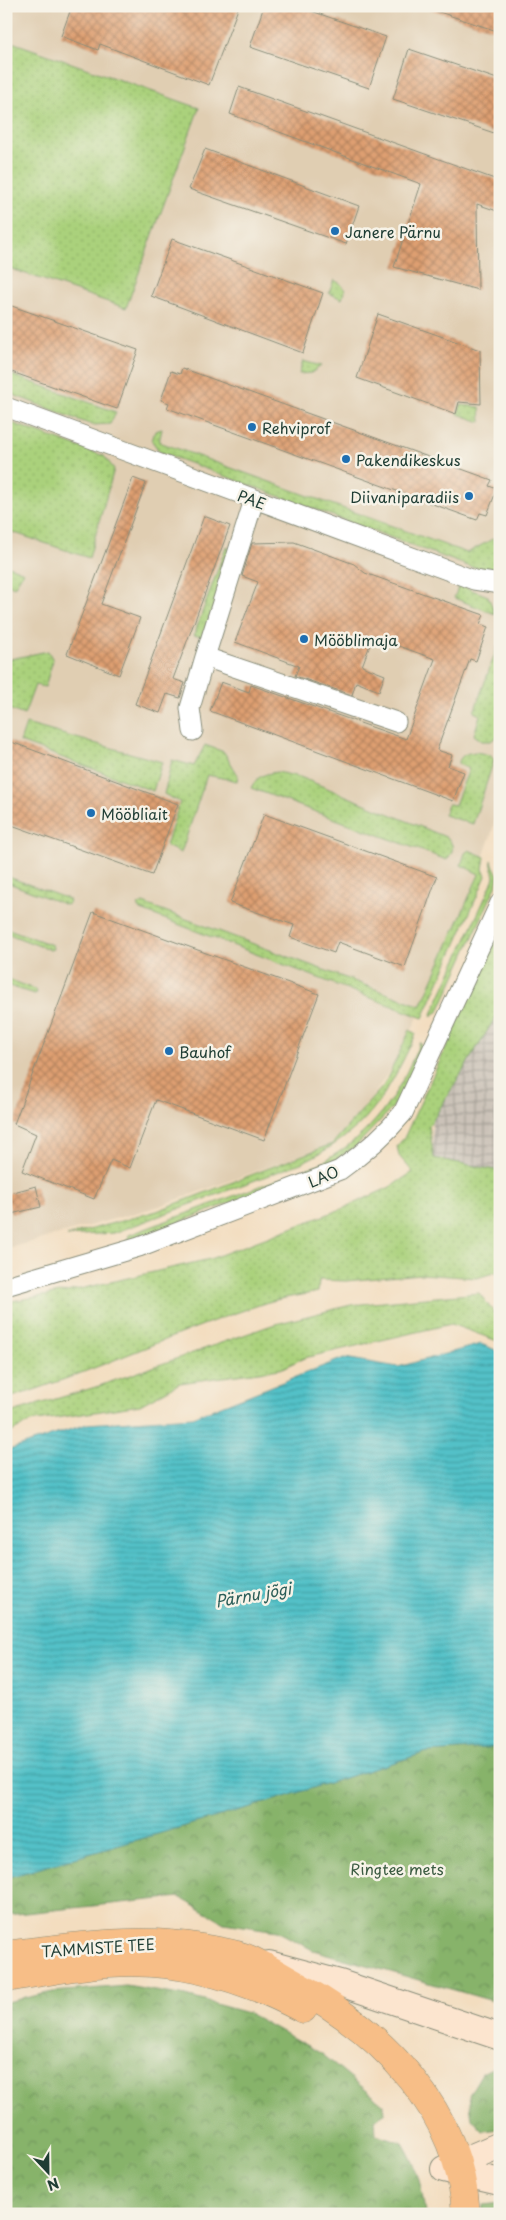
<svg xmlns="http://www.w3.org/2000/svg" width="506" height="2220" font-family="'Playpen Sans',sans-serif">
<style>
.built{fill:#e0ceb2}
.industrial{fill:url(#industrial-grid)}
.grass{fill:url(#grass-dots);stroke:#648758}
.forest{fill:url(#forest-crowns);stroke:#537850}
.water{fill:url(#water-rules);stroke:#397f7e}
.building{fill:url(#building-cross-hatch)}
.lines{fill:none;stroke-linecap:round;stroke-linejoin:round}
.minor-casing{stroke:#898d7a;stroke-width:21}
.secondary-casing{stroke:#898d7a;stroke-width:28}
.primary-casing{stroke:#898d7a;stroke-width:29}
.minor{stroke:#fff;stroke-width:19}
.secondary{stroke:#fce5cf;stroke-width:26}
.primary{stroke:#f7be87;stroke-width:28}
.poi-dot{fill:#1f6fb2;stroke:#f7f3e8;stroke-width:2}
.labels{text-anchor:middle;dominant-baseline:central;stroke-width:5;stroke-linejoin:round;paint-order:stroke}
.poi-label{font-size:15px;fill:#1f3d34;stroke:#f7f3e8;text-anchor:start}
.street-label{font-size:15px;fill:#1f3d34;stroke:#f7f3e8}
.park-label{font-size:15px;fill:#3b5b42;stroke:#f7f3e8}
.water-label{font-size:16px;font-style:italic;fill:#2c5e59;stroke:#f7f3e8}
</style>
<defs>
<pattern id="industrial-grid" width="8" height="8" patternUnits="userSpaceOnUse" patternTransform="scale(1.25)"><rect width="8" height="8" fill="#cbc2b8"/><path d="M0 4h8M4 0v8" fill="none" stroke="#a49f96"/></pattern>
<pattern id="grass-dots" width="8" height="8" patternUnits="userSpaceOnUse" patternTransform="scale(1.25)"><rect width="8" height="8" fill="#aad17b"/><path d="M2 2h.1M6 6h.1" fill="none" stroke="#92b46b" stroke-width="1.8" stroke-linecap="round"/></pattern>
<pattern id="forest-crowns" width="20" height="18" patternUnits="userSpaceOnUse" patternTransform="scale(1.25)"><rect width="20" height="18" fill="#87b36b"/><path d="M2 6a3 3 0 1 1 6 0M12 15a3 3 0 1 1 6 0" fill="none" stroke="#6e9359"/></pattern>
<pattern id="water-rules" width="6" height="5" patternUnits="userSpaceOnUse" patternTransform="scale(1.25)"><rect width="6" height="5" fill="#53c1c8"/><path d="M0 2.5h6" fill="none" stroke="#449ea3"/></pattern>
<pattern id="building-cross-hatch" width="8" height="8" patternUnits="userSpaceOnUse" patternTransform="scale(1.25)"><rect width="8" height="8" fill="#de9f71"/><path d="M0 0l8 8M0 8l8-8" fill="none" stroke="#b3835e"/></pattern>
</defs>
<rect width="100%" height="100%" fill="#f7f3e8"/>
<filter id="ink" filterUnits="userSpaceOnUse"><feTurbulence type="fractalNoise" baseFrequency=".02" numOctaves="2"/><feDisplacementMap in="SourceGraphic" scale="10" xChannelSelector="R" yChannelSelector="G"/><feConvolveMatrix kernelMatrix="1 2 1 2 8 2 1 2 1" color-interpolation-filters="sRGB"/></filter>
<filter id="wash" filterUnits="userSpaceOnUse"><feTurbulence type="fractalNoise" baseFrequency=".0096" numOctaves="4" result="noise"/><feDisplacementMap in="SourceGraphic" scale="20" xChannelSelector="R" yChannelSelector="G"/><feGaussianBlur stdDeviation="1.12" result="paint"/><feColorMatrix in="noise" values="0 0 0 0 0 0 0 0 0 0 0 0 0 0 0 0 0 1.4 0 .05"/><feComposite in="paint" operator="in"/></filter>
<g filter="url(#wash)">
<rect width="100%" height="100%" fill="#f3ddbf"/>
<path class="built" d="M6 6H500V800L492 832 460 924 403 1050 363 1111 329 1145 157 1207 6 1249Z"/>
<path class="industrial" d="M500 1000V1171L434 1158 431 1116Z"/>
<path class="grass" d="M6 40 199 108 126 308 6 267Z
M334 280 341 284 345 290 342 299 329 293Z
M303 361 321 366 311 373 299 374Z
M6 373 116 412 110 424 92 425 6 392Z
M461 405 480 407 481 422 458 414Z
M6 421 104 456 114 469 89 558 6 530Z
M162 429 159 442 467 553 500 535V570L471 567 160 452 152 441 155 431Z
M226 547 233 550 203 637 194 635Z
M6 565 24 572 14 587 6 583Z
M459 585 488 596 495 614 454 598Z
M500 640V734L491 741H482L474 735 480 715 474 712Z
M48 651 53 660 45 687 35 685 24 715 6 708V660Z
M26 724 162 762 153 791 20 742Z
M205 745 224 752 238 775 237 781 207 775 181 853 166 846 180 802 164 794 172 760 194 766Z
M476 752 490 755 494 760 473 824 444 815 448 804 455 805 469 769 458 764C461 754 467 753 476 752Z
M277 772 300 777 448 838C455 847 453 851 447 860L251 788C257 776 264 774 277 772Z
M469 850 485 857 483 869 486 876 423 1018 141 910 138 906 143 903 421 1006 479 874 461 865 465 853Z
M491 860 498 875 496 886 439 1011 431 1016 491 885 494 877Z
M6 876 68 899 69 903 66 905 6 882Z
M6 928 52 945 53 949 50 950 6 933Z
M500 931V1010L429 1126 434 1158 500 1171V1271L477 1278 421 1274 346 1281 319 1280 318 1292C299 1296 278 1298 259 1305 173 1333 92 1373 6 1399V1302L67 1292 210 1259 344 1208 390 1187 413 1172 399 1156 397 1146 404 1138Z
M6 978 36 990 37 993 34 994 6 985Z
M410 1030 416 1034C385 1098 368 1131 301 1163L114 1233 67 1236 157 1211 332 1144 384 1085Z
M420 1042 423 1049 397 1103 355 1147 327 1165 285 1182 127 1242 129 1235 319 1164C374 1134 397 1098 420 1042Z
M479 1293 500 1320V1342L451 1324 304 1358 280 1369 180 1383 140 1405 30 1422 6 1435V1414L99 1386 272 1325 351 1305Z"/>
<path class="forest" d="M500 1747V2003L313 1950 277 1931 224 1923 179 1897 6 1915V1878L271 1801 427 1752Z
M126 1986 186 1996 248 2013 322 2054 383 2104 384 2113 375 2120 376 2134 403 2143C417 2166 422 2187 425 2214H6V2002L53 1992Z
M500 2064V2129L483 2131 472 2119 469 2095 482 2073Z
M500 2203V2214H482L483 2205Z"/>
<path class="water" d="M481 1344 500 1352V1747L427 1752 271 1801 6 1878V1451L87 1424 193 1417 344 1358 398 1367Z"/>
<g id="blocks">
<path class="building" d="M72 6H239L209 85 100 44 98 50 61 36Z
M264 6H297L386 37 369 88 250 47Z
M430 6H500V32L430 9Z
M409 49 500 80V135L393 99Z
M239 87 500 181V212L477 204 478 290 394 267 421 184 230 114Z
M205 149 359 206 346 244 189 189Z
M172 239 323 293 303 353 151 296Z
M6 304 138 350 117 409 6 370Z
M378 314 480 350 481 404 459 402 456 414 357 378Z
M182 368 492 480 489 486 497 489 487 515 480 513 477 520 167 408 169 403 161 400 171 371 180 374Z
M133 478 146 483 101 604 140 618 119 675 67 654Z
M204 516 230 526 173 679 185 683 180 698 167 694 160 713 135 704Z
M294 542 354 564 365 573 484 615 480 624 488 627 476 661 470 659 437 750 452 755 448 766 464 772 453 801 210 711 221 682 249 692 251 685 406 739 435 659 373 637 362 666 385 675 379 691 356 682 352 695 295 676 299 666 235 642 258 582 242 576 252 543Z
M6 740 178 804 152 875 6 823Z
M264 814 437 877 405 967 338 942 334 953 290 937 294 925 230 903Z
M93 912 319 994 264 1140 156 1100 130 1168 111 1160 94 1199 22 1171 36 1134 14 1124Z
M36 1186 41 1207 11 1214 6 1194Z"/>
</g>
</g>
<g filter="url(#ink)">
<use href="#blocks" fill-opacity="0" stroke="#898d7a" stroke-width="1"/>
<g class="lines">
<defs>
<path id="minor" d="M6 407 474 580 500 584
M254 500 205 657 396 722
M193 731 190 708 205 657
M6 1286 139 1247 340 1170C364 1153 384 1136 403 1113L500 903"/>
<path id="secondary" d="M269 1964 340 1983 500 2037
M444 2169 500 2145
M444 2169 500 2182"/>
<path id="primary" d="M6 1955C70 1947 137 1936 202 1948 217 1951 235 1953 249 1959 265 1966 281 1976 296 1985 383 2033 460 2110 466 2214
M6 1978C40 1973 75 1965 109 1963 178 1958 243 1977 303 2009"/>
</defs>
<use href="#minor" class="minor-casing"/>
<use href="#secondary" class="secondary-casing"/>
<use href="#primary" class="primary-casing"/>
<use href="#minor" class="minor"/>
<use href="#secondary" class="secondary"/>
<use href="#primary" class="primary"/>
</g>
</g>
<g class="poi-dot">
<circle cx="335" cy="231" r="5"/>
<circle cx="252" cy="427" r="5"/>
<circle cx="346" cy="459" r="5"/>
<circle cx="469" cy="496" r="5"/>
<circle cx="304" cy="639" r="5"/>
<circle cx="91" cy="813" r="5"/>
<circle cx="169" cy="1051" r="5"/>
</g>
<g class="labels">
<g class="poi-label">
<text x="345" y="231">Janere Pärnu</text>
<text x="262" y="427">Rehviprof</text>
<text x="356" y="459">Pakendikeskus</text>
<text x="459" y="496" text-anchor="end">Diivaniparadiis</text>
<text x="314" y="639">Mööblimaja</text>
<text x="101" y="813">Mööbliait</text>
<text x="179" y="1051">Bauhof</text>
</g>
<g class="street-label">
<text transform="translate(252 499) rotate(20)">PAE</text>
<text transform="translate(323 1176) rotate(-24)">LAO</text>
<text transform="translate(98 1947) rotate(-4)">TAMMISTE TEE</text>
</g>
<g class="park-label">
<text x="397" y="1868">Ringtee mets</text>
</g>
<g class="water-label">
<text transform="translate(253 1594) rotate(-10)">Pärnu jõgi</text>
</g>
</g>
<rect width="506" height="2220" fill="none" stroke="#f7f3e8" stroke-width="25"/>
<g transform="translate(48 2172) rotate(158)" stroke="#f7f3e8" stroke-width="4" paint-order="stroke">
<path d="M0-4L9 19L0 12L-9 19Z" fill="#1f3d34"/>
<text y="-8" font-size="14" font-weight="bold" text-anchor="middle" fill="#1f3d34">N</text>
</g>
</svg>
